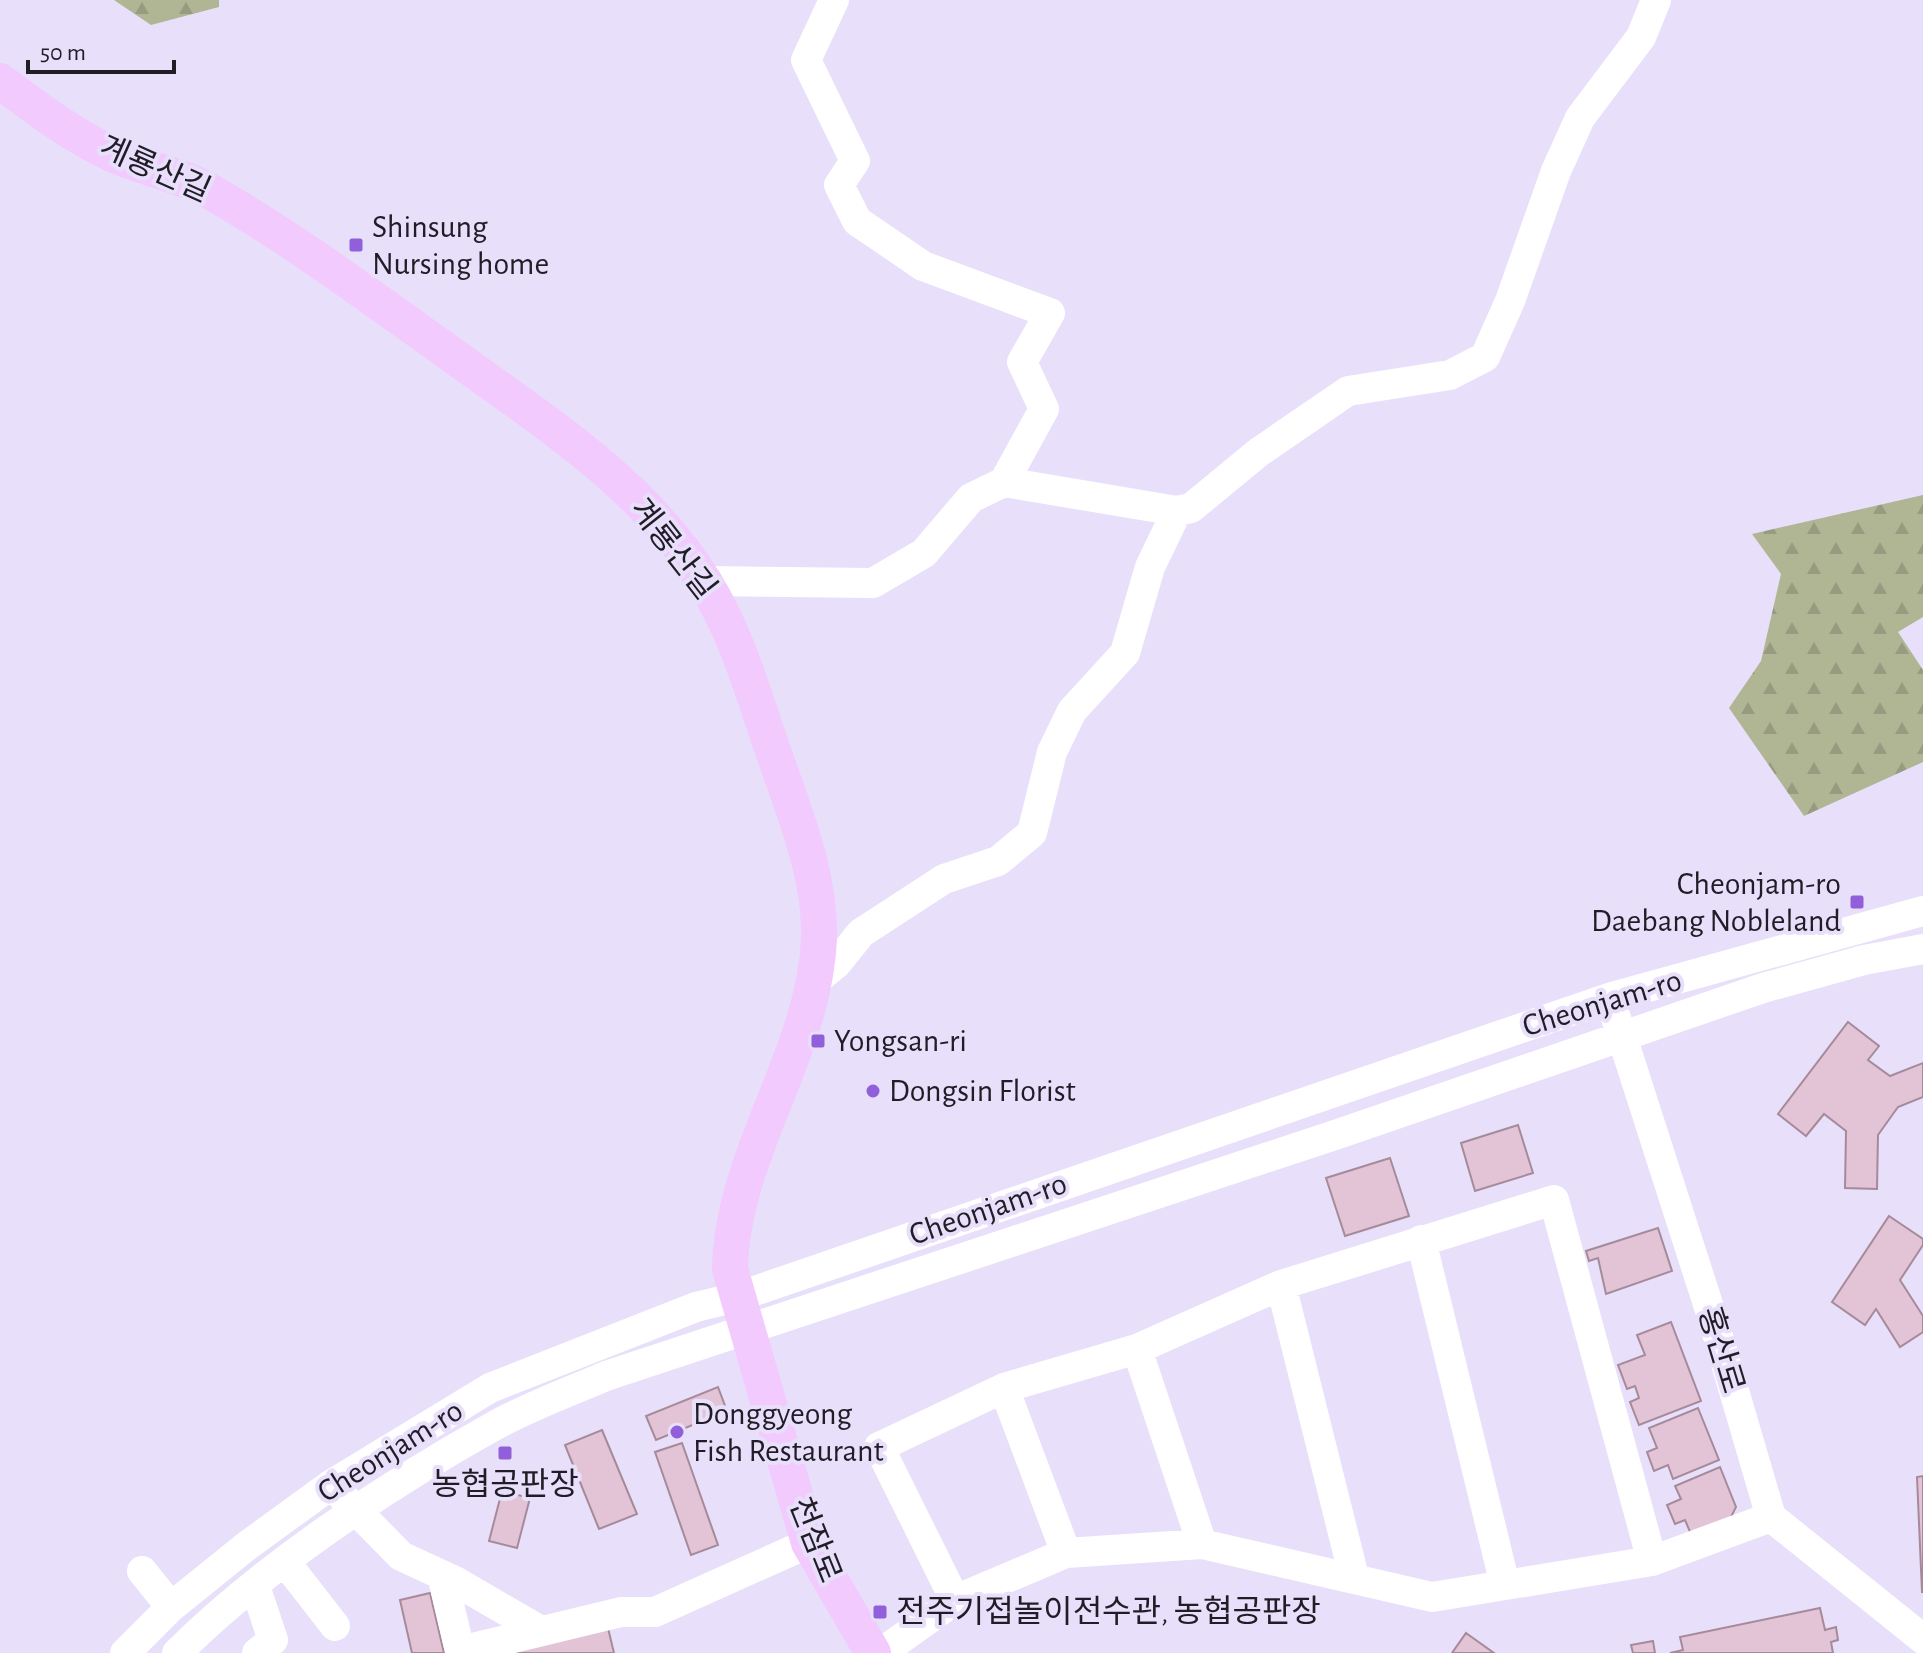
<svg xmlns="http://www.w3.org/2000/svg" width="1923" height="1653" font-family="'Alegreya Sans','Noto Sans KR',sans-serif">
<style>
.forest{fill:url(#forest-firs)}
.building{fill:#e3c3d6;stroke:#a58b9a;stroke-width:2}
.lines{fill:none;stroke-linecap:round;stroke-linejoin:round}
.minor{stroke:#fff;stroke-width:30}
.major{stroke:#f2cafd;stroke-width:36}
.poi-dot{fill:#915fd9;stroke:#e8dffa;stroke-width:3}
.labels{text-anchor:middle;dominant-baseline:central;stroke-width:8;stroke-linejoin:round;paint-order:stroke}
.street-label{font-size:32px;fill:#201d27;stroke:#e8dffa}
.poi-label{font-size:32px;fill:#201d27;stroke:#e8dffa;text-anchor:start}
</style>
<defs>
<pattern id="forest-firs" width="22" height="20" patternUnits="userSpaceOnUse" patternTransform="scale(2)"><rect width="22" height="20" fill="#b0b594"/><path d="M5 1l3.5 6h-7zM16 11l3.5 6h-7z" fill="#979b80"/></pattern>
</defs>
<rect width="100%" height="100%" fill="#e8dffa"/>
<path class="forest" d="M114 0H219V7L151 25Z
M1923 495V617L1898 632 1923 670V762L1804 816 1729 708 1761 661 1781 574 1752 534Z"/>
<path class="building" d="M1848 1022 1879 1046 1868 1060 1890 1076 1923 1063V1097L1898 1107 1878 1135 1877 1189 1845 1188 1846 1131 1824 1114 1806 1136 1778 1114Z
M1518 1125 1533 1173 1475 1191 1461 1143Z
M1390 1158 1409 1216 1345 1236 1326 1178Z
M1889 1216 1923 1239V1245L1900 1280 1923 1316V1332L1900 1347 1876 1309 1865 1325 1832 1302Z
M1658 1228 1672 1271 1606 1294 1598 1258 1589 1261 1586 1251Z
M1671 1322 1701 1401 1639 1425 1630 1402 1639 1398 1635 1386 1627 1389 1618 1365 1645 1355 1637 1335Z
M718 1387 727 1411 656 1440 646 1416Z
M1698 1408 1719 1460 1673 1479 1668 1465 1654 1471 1647 1452 1657 1448 1649 1428Z
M602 1430 637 1514 599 1529 565 1445Z
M682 1443 718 1545 691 1555 655 1452Z
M1720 1467 1736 1507 1727 1525 1693 1539 1685 1520 1675 1524 1667 1505 1681 1499 1675 1486Z
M1923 1476V1592H1922L1917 1477Z
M502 1491 530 1498 517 1548 489 1541Z
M430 1593 444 1653H412L400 1600Z
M1820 1608 1825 1630 1836 1627 1838 1640 1831 1642 1833 1653H1670L1683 1650 1680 1637Z
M608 1628 614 1653H502Z
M1466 1633 1494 1653H1452Z
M1466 1633 1494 1653H1452Z
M1653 1641 1655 1653H1633L1631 1645Z"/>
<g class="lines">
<path class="minor" d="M834 0 806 60 855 161 839 185 857 221 923 266 1050 313 1022 362 1044 409 1004 482
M704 581 873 583 924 553 971 498 1004 482 1177 511 1191 508 1259 452 1348 391 1450 375 1485 357 1510 301 1556 171 1580 118 1641 37 1656 0
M814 982 836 964 861 933 944 879 998 861 1032 833 1052 752 1072 711 1125 653 1150 567 1177 511
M1616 1018 1715 1326 1771 1517 1923 1639
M1421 1240 1505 1585
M1281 1285 1354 1577
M1137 1349 1202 1544
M1004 1388 1066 1553
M343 1497 401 1556 455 1581 541 1631
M286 1563 335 1626
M142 1571 171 1607
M442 1575 460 1651 621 1612H655L809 1543
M255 1586 273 1640 257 1653
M955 1600 879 1447 1004 1388 1137 1349 1281 1285 1554 1200 1652 1561
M125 1653 171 1607 248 1545 332 1484 490 1388 696 1307 737 1297 1612 997 1923 911
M177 1653C263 1567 388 1485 494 1426 530 1406 569 1392 606 1376L1338 1134 1763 988 1864 960 1923 949
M881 1653 955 1600 1066 1553 1202 1544 1432 1597 1652 1561 1771 1517"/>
<path class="major" d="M0 81C36 108 73 136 114 155 146 169 182 175 211 192 293 239 368 295 444 349 537 417 643 482 705 583 736 633 752 689 771 745 792 807 821 873 819 939 814 1055 732 1153 730 1269L809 1543 873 1653"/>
</g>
<g class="poi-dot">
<rect x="348" y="237" width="16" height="16" rx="4"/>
<rect x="1849" y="894" width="16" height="16" rx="4"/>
<rect x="810" y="1033" width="16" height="16" rx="4"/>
<circle cx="873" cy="1091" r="8"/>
<circle cx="677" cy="1432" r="8"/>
<rect x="497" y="1445" width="16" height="16" rx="4"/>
<rect x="872" y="1604" width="16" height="16" rx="4"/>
</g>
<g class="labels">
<g class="street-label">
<text transform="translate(155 169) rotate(24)">계룡산길</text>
<text transform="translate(673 549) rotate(52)">계룡산길</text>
<text transform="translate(1602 1003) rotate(-17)">Cheonjam-ro</text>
<text transform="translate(988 1209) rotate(-19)">Cheonjam-ro</text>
<text transform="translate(1721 1350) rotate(73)">홍산로</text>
<text transform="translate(390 1451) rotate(-32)">Cheonjam-ro</text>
<text transform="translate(815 1540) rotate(68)">천잠로</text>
</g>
<g class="poi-label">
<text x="372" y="227">Shinsung<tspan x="372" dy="37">Nursing home</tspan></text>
<text x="1841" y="884" text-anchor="end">Cheonjam-ro<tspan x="1841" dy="37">Daebang Nobleland</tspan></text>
<text x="834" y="1041">Yongsan-ri</text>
<text x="889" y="1091">Dongsin Florist</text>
<text x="693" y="1414">Donggyeong<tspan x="693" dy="37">Fish Restaurant</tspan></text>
<text x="505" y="1485" text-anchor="middle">농협공판장</text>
<text x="896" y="1612">전주기접놀이전수관, 농협공판장</text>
</g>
</g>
<path d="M28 60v12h146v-12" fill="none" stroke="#201d27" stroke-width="4"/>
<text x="40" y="60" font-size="24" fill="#201d27" stroke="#e8dffa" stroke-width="6" paint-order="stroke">50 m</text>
</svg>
